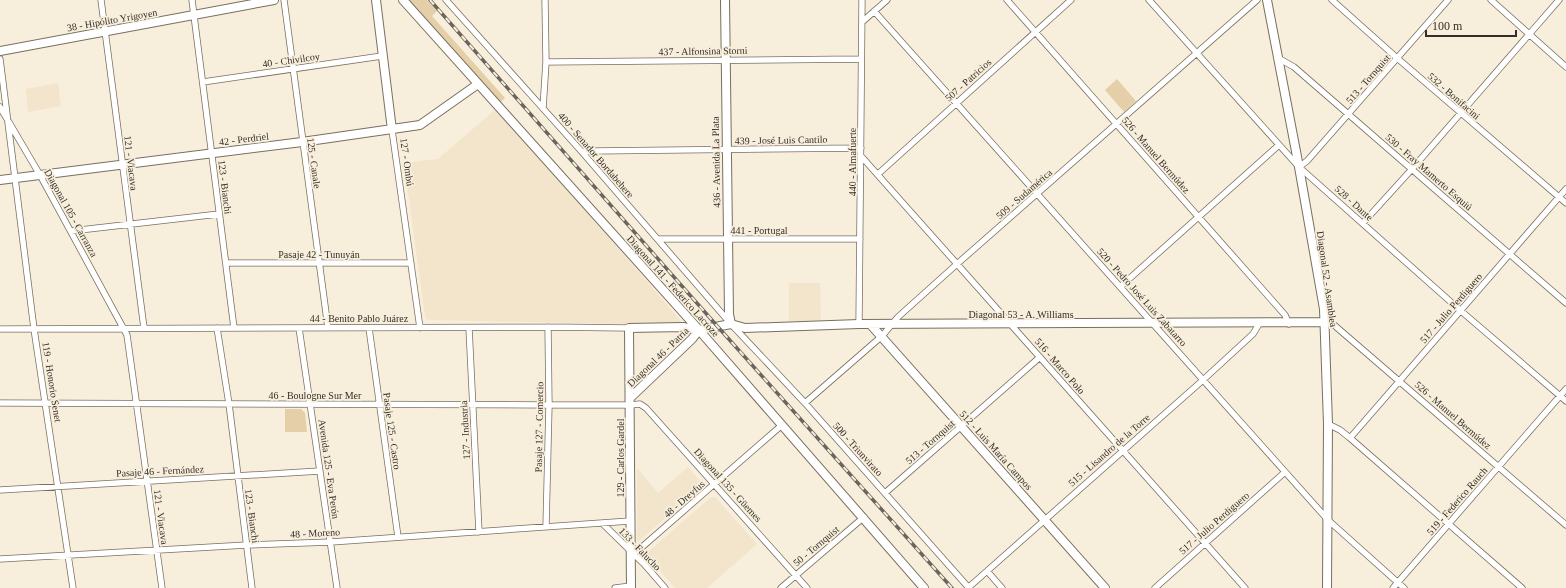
<svg xmlns="http://www.w3.org/2000/svg" width="1566" height="588" font-family="'Times New Roman',serif">
<style>
.built{fill:#f3e5cc}
.green{fill:#e4cfa9}
.lines{fill:none;stroke-linecap:round;stroke-linejoin:round}
.street-casing{stroke:#786f5f;stroke-width:7}
.secondary-casing{stroke:#786f5f;stroke-width:10}
.street{stroke:#fff;stroke-width:5.5}
.secondary{stroke:#fff;stroke-width:8}
.rail-casing{stroke:#6b655b;stroke-width:3.5}
.rail{stroke:#f8eedc;stroke-width:2;stroke-dasharray:6;stroke-linecap:butt}
.labels{text-anchor:middle;dominant-baseline:central;stroke-width:3.5;stroke-linejoin:round;paint-order:stroke}
.street-label{font-size:10px;fill:#332f28;stroke:#f8eedc}
</style>
<rect width="100%" height="100%" fill="#f8eedc"/>
<path class="built" d="M58 83 61 106 28 112 26 89Z
M497 108 681 321 679 325 428 320 425 317 404 163 438 159Z
M789 283H820L821 321H789Z
M688 467 702 483V486L638 542 637 541V468L658 493Z
M711 497H715L757 544 707 588H675L648 557V552Z"/>
<path class="green" d="M408 0H427L437 11 432 16 505 98 500 103Z
M1117 79 1136 101 1124 112 1105 90Z
M285 409H301L305 413 307 432H285Z"/>
<g class="lines">
<defs>
<path id="street" d="M101 0 144 328
M192 0 234 328
M284 0 328 328
M446 0 582 152 731 324 805 403 969 588
M1007 0 1285 315 1289 324
M1149 0 1299 167 1461 311 1566 401
M1332 0 1397 58 1566 203
M1491 0 1566 67
M874 11 1328 520 1404 588
M862 22 887 0
M1278 58 1294 67 1566 303
M0 59 34 329 73 588
M546 62 861 59
M203 82 382 56
M0 107 40 175 127 335 162 588
M543 108 546 62 545 0
M392 130 420 328
M582 152 592 151 861 148
M861 156 1245 588
M1299 167 1307 161 1448 0
M878 174 1071 0
M1363 223 1412 169 1559 0
M71 231 219 214
M658 239H860
M227 263H411
M1120 287 1279 145
M1325 322 1334 325 1566 525
M859 324 862 0
M217 328 229 404 252 588
M299 328 337 588
M369 328 398 537
M469 328 479 532
M0 329 548 327 629 328
M0 403 549 405H630L640 404 646 408 807 588
M805 403 882 336 898 317 957 264 1257 0
M1328 424 1340 430 1350 438 1522 588
M1350 438 1566 189
M0 490 320 471
M885 493 1040 357
M603 524 644 564 665 588
M546 527 549 405 548 327
M634 554 782 425
M0 559 247 545 331 542 630 521
M987 571 1002 588
M969 587 1203 380 1253 334 1259 324
M615 588 631 586
M781 588 864 517
M1155 588 1285 472
M1393 588 1566 389"/>
<path id="secondary" d="M376 0 392 130
M403 0 699 330 924 588
M725 0 729 314 731 324
M1267 0 1299 167 1324 309 1328 424 1327 588
M0 51 274 0
M0 180 302 142 420 125 478 84
M871 325 1105 588
M630 398 692 339 699 330
M631 588 629 328 683 327 699 330 731 324 745 328 859 324 1325 322"/>
</defs>
<use href="#street" class="street-casing"/>
<use href="#secondary" class="secondary-casing"/>
<use href="#street" class="street"/>
<use href="#secondary" class="secondary"/>
<defs>
<path id="rail" d="M430 0 718 327 952 588"/>
</defs>
<use href="#rail" class="rail-casing"/>
<use href="#rail" class="rail"/>
</g>
<g class="labels">
<g class="street-label">
<text transform="translate(112 20) rotate(-10)">38 - Hipólito Yrigoyen</text>
<text transform="translate(703 51) rotate(-1)">437 - Alfonsina Storni</text>
<text transform="translate(291 60) rotate(-8)">40 - Chivilcoy</text>
<text transform="translate(1368 79) rotate(-49)">513 - Tornquist</text>
<text transform="translate(968 80) rotate(-42)">507 - Patricios</text>
<text transform="translate(1454 96) rotate(41)">532 - Bonifacini</text>
<text transform="translate(244 139) rotate(-7)">42 - Perdriel</text>
<text transform="translate(781 140) rotate(-1)">439 - José Luis Cantilo</text>
<text transform="translate(596 155) rotate(49)">400 - Senador Bordabehere</text>
<text transform="translate(1156 155) rotate(49)">526 - Manuel Bermúdez</text>
<text transform="translate(407 162) rotate(82)">127 - Ombú</text>
<text transform="translate(716 162) rotate(-91)">436 - Avenida La Plata</text>
<text transform="translate(852 162) rotate(-90)">440 - Almafuerte</text>
<text transform="translate(131 163) rotate(83)">121 - Viacava</text>
<text transform="translate(314 163) rotate(82)">125 - Canale</text>
<text transform="translate(1429 172) rotate(41)">530 - Fray Mamerto Esquiú</text>
<text transform="translate(225 187) rotate(83)">123 - Bianchi</text>
<text transform="translate(1024 194) rotate(-41)">509 - Sudamérica</text>
<text transform="translate(1354 203) rotate(42)">528 - Dante</text>
<text transform="translate(71 213) rotate(61)">Diagonal 105 - Carranza</text>
<text x="759" y="230">441 - Portugal</text>
<text x="319" y="254">Pasaje 42 - Tunuyán</text>
<text transform="translate(1327 279) rotate(82)">Diagonal 52 - Asamblea</text>
<text transform="translate(673 286) rotate(48)">Diagonal 141 - Federico Lacroze</text>
<text transform="translate(1142 297) rotate(48)">520 - Pedro José Luis Zabatarro</text>
<text transform="translate(1451 308) rotate(-49)">517 - Julio Perdiguero</text>
<text x="1021" y="314">Diagonal 53 - A. Williams</text>
<text x="359" y="318">44 - Benito Pablo Juárez</text>
<text transform="translate(658 357) rotate(-44)">Diagonal 46 - Patria</text>
<text transform="translate(1060 366) rotate(49)">516 - Marco Polo</text>
<text transform="translate(52 382) rotate(81)">119 - Honorio Senet</text>
<text x="315" y="395">46 - Boulogne Sur Mer</text>
<text transform="translate(1453 415) rotate(41)">526 - Manuel Bermúdez</text>
<text transform="translate(539 427) rotate(-89)">Pasaje 127 - Comercio</text>
<text transform="translate(465 430) rotate(-93)">127 - Industria</text>
<text transform="translate(392 431) rotate(82)">Pasaje 125 - Castro</text>
<text transform="translate(930 442) rotate(-41)">513 - Tornquist</text>
<text transform="translate(858 449) rotate(48)">500 - Triunvirato</text>
<text transform="translate(996 450) rotate(48)">512 - Luis María Campos</text>
<text transform="translate(1109 450) rotate(-41)">515 - Lisandro de la Torre</text>
<text transform="translate(620 458) rotate(-90)">129 - Carlos Gardel</text>
<text transform="translate(329 469) rotate(82)">Avenida 125 - Eva Perón</text>
<text transform="translate(160 471) rotate(-3)">Pasaje 46 - Fernández</text>
<text transform="translate(728 485) rotate(48)">Diagonal 135 - Güemes</text>
<text transform="translate(684 499) rotate(-41)">48 - Dreyfus</text>
<text transform="translate(1457 501) rotate(-49)">519 - Federico Rauch</text>
<text transform="translate(252 516) rotate(82)">123 - Bianchi</text>
<text transform="translate(161 517) rotate(82)">121 - Viacava</text>
<text transform="translate(1214 523) rotate(-41)">517 - Julio Perdiguero</text>
<text transform="translate(315 533) rotate(-3)">48 - Moreno</text>
<text transform="translate(816 546) rotate(-40)">50 - Tornquist</text>
<text transform="translate(640 549) rotate(46)">133 - Falucho</text>
</g>
</g>
<path d="M1426 30v6h90v-6" fill="none" stroke="#332f28" stroke-width="2"/>
<text x="1432" y="30" font-size="12" fill="#332f28" stroke="#f8eedc" stroke-width="3" paint-order="stroke">100 m</text>
</svg>
